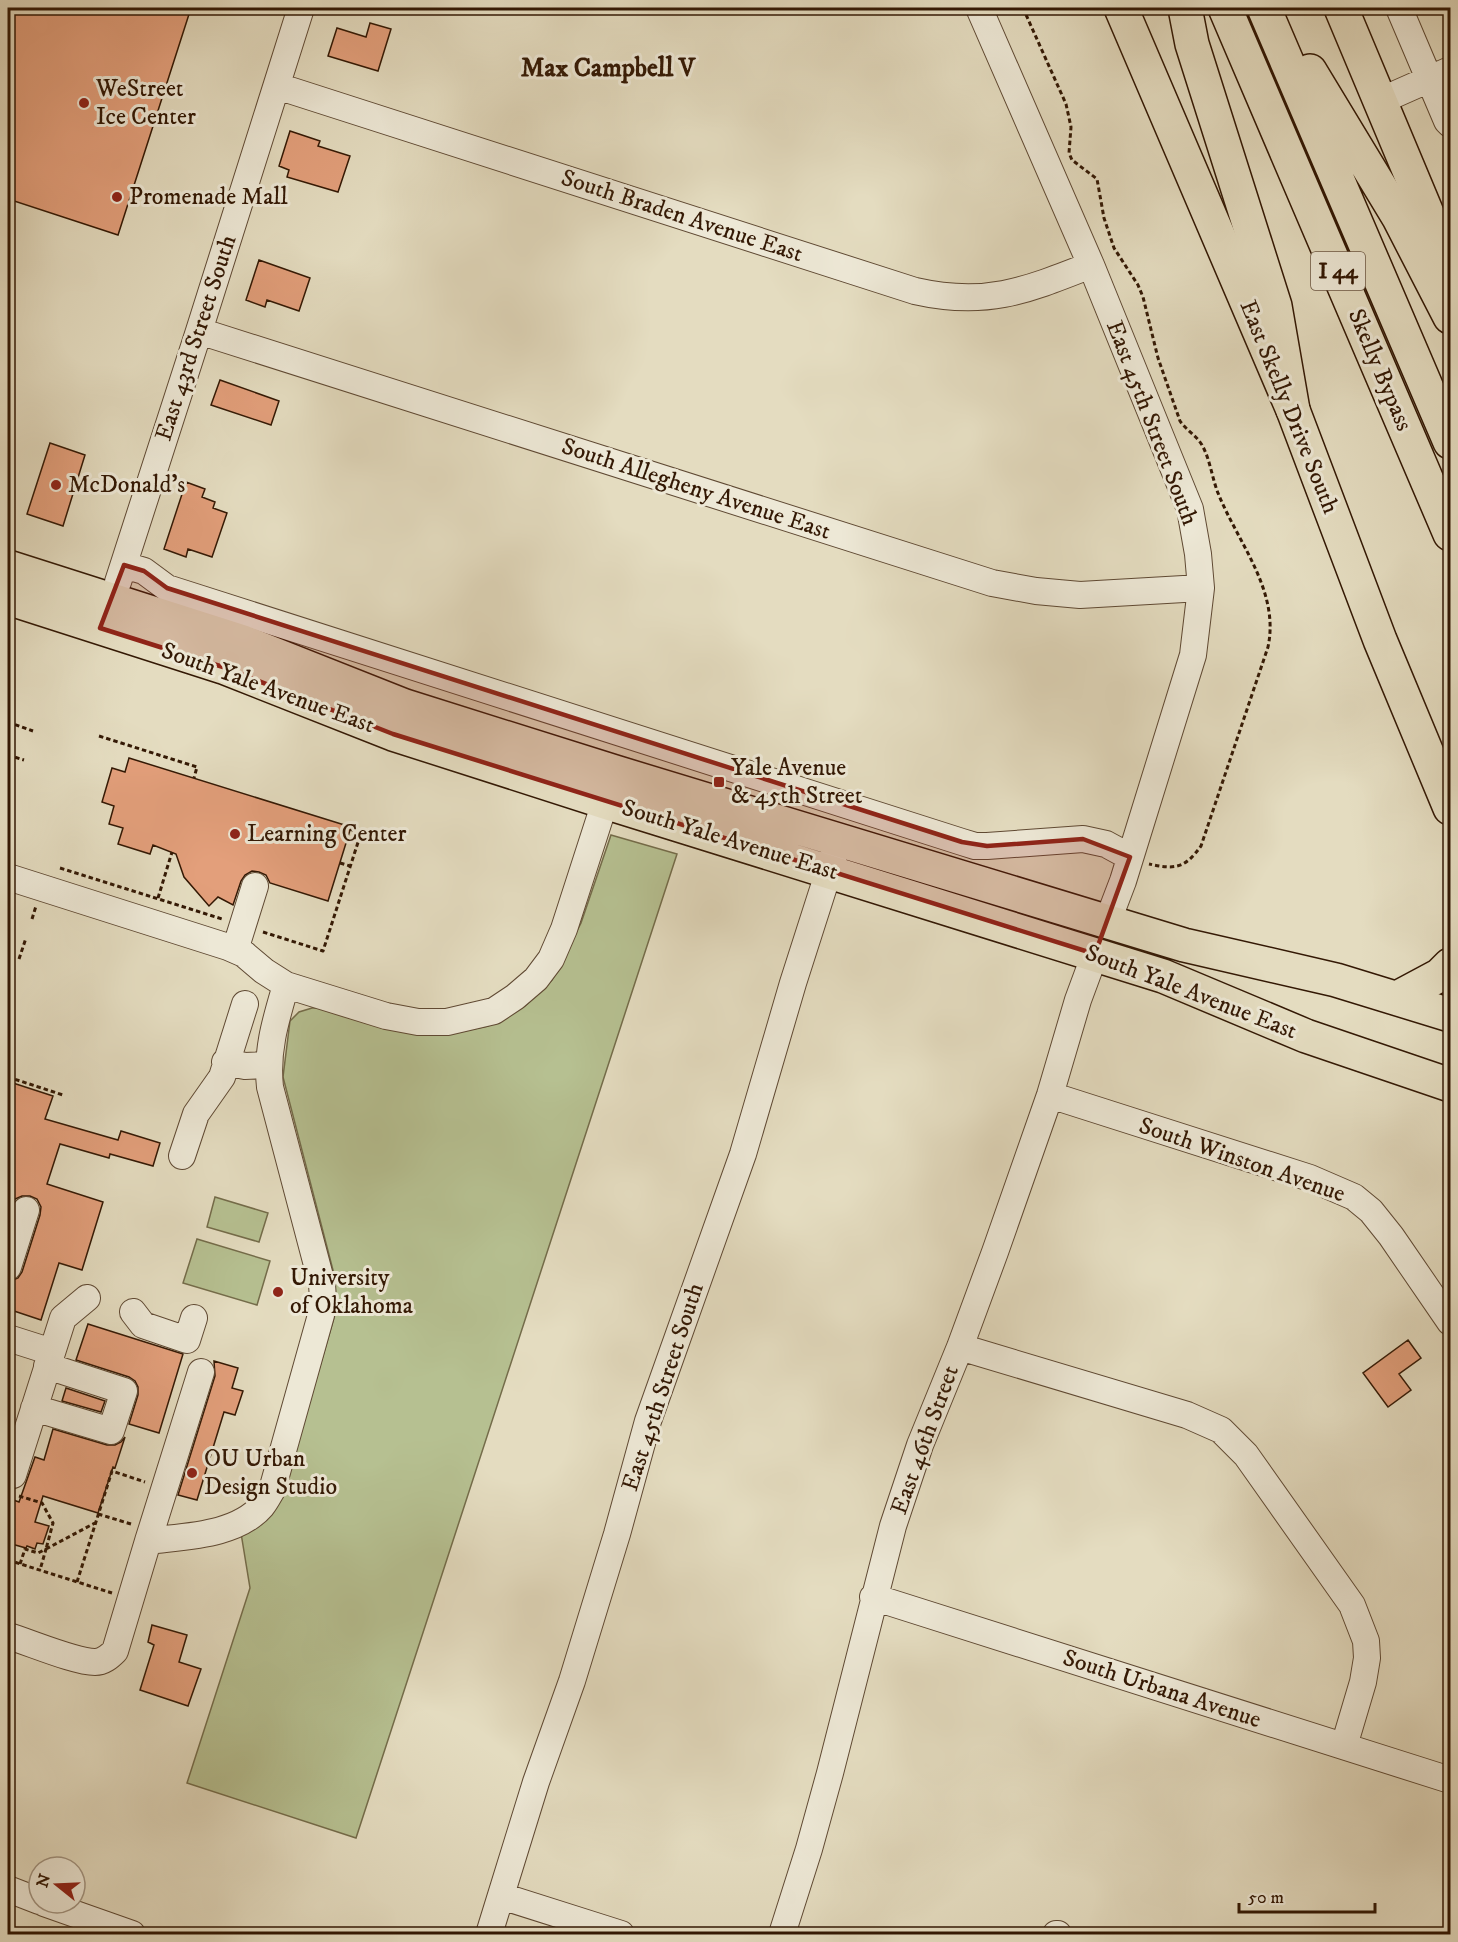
<svg xmlns="http://www.w3.org/2000/svg" width="1458" height="1942" font-family="'IM FELL DW Pica',serif">
<style>
.green{fill:#b6c091;stroke:#746c4a;stroke-width:1.5}
.building{fill:#e39f7b;stroke:#331804;stroke-width:1.5}
.lines{fill:none;stroke-linecap:round;stroke-linejoin:round}
.minor-casing{stroke:#5f4933;stroke-width:28}
.major-casing{stroke:#331804;stroke-width:36}
.highway-casing{stroke:#331804;stroke-width:36}
.path{stroke:#331804;stroke-width:3;stroke-dasharray:4.5 3;stroke-linecap:butt}
.minor{stroke:#ede8d6;stroke-width:26}
.major{stroke:#e4dcc0;stroke-width:33}
.highway{stroke:#e4dcc0;stroke-width:33}
.marked{fill:#8f2418;fill-opacity:0.2;stroke:#8f2418;stroke-width:4.5;stroke-linejoin:round}
.poi-dot{fill:#8f2418;stroke:#ede8d6;stroke-width:2}
.labels{text-anchor:middle;dominant-baseline:central;stroke-width:6;stroke-linejoin:round;paint-order:stroke}
.shield{fill:#ede8d6;stroke:#6b5643;stroke-width:1.5}
.shield-label{font-size:22px;font-weight:bold;fill:#331804}
.poi-label{font-size:24px;fill:#331804;stroke:#ede8d6;text-anchor:start}
.street-label{font-size:24px;fill:#331804;stroke:#ede8d6}
.neighbourhood-label{font-size:26px;font-weight:bold;fill:#331804;stroke:#ede8d6}
</style>
<rect width="100%" height="100%" fill="#e4dcc0"/>
<filter id="stains"><feTurbulence type="fractalNoise" baseFrequency=".00333" numOctaves="4"/><feColorMatrix values="0 0 0 0 .2 0 0 0 0 .09 0 0 0 0 .02 0 0 0 .5 -.17"/></filter>
<radialGradient id="worn" r=".72"><stop offset=".6" stop-color="#630" stop-opacity="0"/><stop offset="1" stop-color="#630" stop-opacity=".3"/></radialGradient>
<path class="green" d="M611 835 677 854 356 1838 187 1783 250 1588 241 1533 282 1497 336 1311 334 1274 283 1077 290 1021 299 1012 312 1008H320L449 1034 488 1026 525 1006 552 980 581 923Z
M215 1197 268 1213 259 1242 207 1227Z
M197 1239 270 1261 257 1305 183 1283Z"/>
<path class="building" d="M8 8H191L118 235 8 199Z
M370 23 391 29 378 71 328 56 337 28 366 37Z
M290 131 320 141 318 146 350 156 338 192 287 177 289 170 279 166Z
M259 260 310 278 299 311 267 300 265 307 246 300Z
M220 380 279 401 271 425 211 405Z
M50 443 85 455 63 526 27 514Z
M186 482 205 489 202 497 215 502 213 508 227 513 212 557 188 549 186 557 164 549Z
M129 758 351 827 328 901 270 883 266 875 259 872 252 871 245 875 241 881 233 905 218 897 209 906 184 877 176 854 153 845 150 854 118 844 123 828 109 824 114 806 102 802 112 768 125 772Z
M13 1083 53 1096 45 1119 118 1140 121 1131 160 1143 153 1166 110 1154 109 1158 60 1144 47 1184 103 1202 82 1270 59 1263 41 1320 8 1309 13 1292 8 1291V1282L18 1278 22 1272 40 1215 41 1207 37 1199 30 1196H22L15 1199 12 1205 8 1219V1100Z
M88 1324 183 1354 159 1433 129 1424 138 1395V1387L135 1381 129 1377 76 1360Z
M1408 1340 1421 1358 1399 1374 1411 1390 1388 1407 1363 1373Z
M214 1361 238 1368 232 1388 243 1391 235 1415 224 1412 197 1500 178 1495 215 1376Z
M66 1388 105 1401 101 1412 62 1401Z
M53 1429 107 1445H115L121 1442 125 1437 115 1468 113 1467 98 1513 43 1496 35 1522 49 1526 43 1544 37 1543 35 1549 27 1546 26 1548 8 1543V1498L19 1502 35 1457 44 1460Z
M152 1625 187 1635 179 1662 201 1669 188 1706 140 1690 154 1645 148 1642Z"/>
<g class="lines">
<defs>
<path id="minor" d="M979 8 1091 265 1190 509 1198 554 1201 588 1193 655 1123 881 1107 923
M1399 8 1447 121 1450 124
M277 86 915 291C986 307 1025 291 1091 265
M1380 101 1450 70
M199 331 992 583 1036 591 1080 595 1201 588
M124 565 144 571 167 588 962 842 975 846H987L1083 839 1106 844 1130 857
M118 582 199 331 301 8
M8 877 228 947 244 954 264 971 286 985 386 1016 418 1022H447L494 1011 515 997 536 979 551 959 564 929 605 802
M235 950 255 886
M225 1062 245 1066 268 1065
M1050 1095 1310 1178 1354 1197 1371 1211 1391 1236 1450 1322
M182 1156 196 1114 222 1077 245 1004
M8 1267 26 1210
M133 1312 143 1325 187 1340 194 1318
M8 1338 52 1352
M960 1347 1187 1415 1221 1430 1246 1455 1352 1605 1366 1641 1367 1658 1363 1682 1344 1746
M34 1408 111 1431 124 1391 47 1366
M13 1475 63 1318 87 1298
M148 1541 201 1372
M873 1597 1450 1780
M8 1636C29 1642 75 1662 95 1662 103 1662 109 1657 115 1651L148 1541C185 1536 236 1536 262 1506 266 1501 269 1495 272 1490L321 1315 323 1300 322 1284 270 1087C266 1050 276 1019 286 985
M8 1889 39 1901
M501 1896 621 1934
M44 1903 132 1934
M489 1934 536 1782 572 1681 617 1534 648 1421 743 1154 793 983 834 855
M782 1934 809 1849 830 1773 893 1526 920 1445 960 1347 995 1252 1050 1095 1078 1000 1095 954
M1056 1934H1058"/>
<path id="major" d="M1121 8 1293 410 1380 640 1450 808
M1341 8 1450 268
M8 567 243 642 405 706 615 772 1184 945 1336 980 1450 1015
M8 598 223 667 393 734 605 802 1163 976 1306 1036 1450 1085
M1397 998 1440 975 1450 965"/>
<path id="highway" d="M1185 8 1192 44 1275 306 1293 410
M1225 8 1450 534
M1264 8 1450 442
M1310 71 1399 218 1450 317"/>
</defs>
<use href="#minor" class="minor-casing"/>
<use href="#major" class="major-casing"/>
<use href="#highway" class="highway-casing"/>
<path class="path" d="M1023 8 1066 104 1071 127 1069 153 1072 160 1097 179 1104 218 1114 248 1138 285 1143 297 1158 358 1180 421C1186 430 1196 435 1202 445 1210 459 1212 478 1218 493 1238 543 1280 591 1268 647L1201 846C1185 868 1176 870 1149 864
M8 722 33 731
M99 736 197 767 194 778
M8 755 24 760
M340 863 350 866
M60 868 222 919
M158 898 172 852
M32 919 36 906
M263 932 323 951 361 833 350 829
M19 959 26 938
M8 994 13 977
M8 1077 63 1095
M19 1496 42 1503 53 1523 46 1549
M98 1514 131 1524
M46 1549 95 1523
M8 1560 112 1593
M20 1564 25 1549 38 1553 46 1549 40 1570
M77 1582 112 1471 145 1482"/>
<use href="#minor" class="minor"/>
<use href="#major" class="major"/>
<use href="#highway" class="highway"/>
</g>
<path class="marked" d="M124 565 144 571 167 588 962 842 987 846 1083 839 1130 857 1095 954 393 734 223 667 100 628Z"/>
<g class="poi-dot">
<circle cx="84" cy="103" r="6"/>
<circle cx="117" cy="197" r="6"/>
<circle cx="56" cy="485" r="6"/>
<rect x="713" y="776" width="12" height="12" rx="3"/>
<circle cx="235" cy="834" r="6"/>
<circle cx="278" cy="1292" r="6"/>
<circle cx="192" cy="1473" r="6"/>
</g>
<g class="labels">
<rect class="shield" x="1311" y="252" width="54" height="38" rx="4.5"/>
<g class="shield-label">
<text x="1338" y="271">I 44</text>
</g>
<g class="poi-label">
<text x="96" y="89">WeStreet<tspan x="96" dy="28">Ice Center</tspan></text>
<text x="129" y="197">Promenade Mall</text>
<text x="68" y="485">McDonald's</text>
<text x="731" y="768">Yale Avenue<tspan x="731" dy="28">&amp; 45th Street</tspan></text>
<text x="247" y="834">Learning Center</text>
<text x="290" y="1278">University<tspan x="290" dy="28">of Oklahoma</tspan></text>
<text x="204" y="1459">OU Urban<tspan x="204" dy="28">Design Studio</tspan></text>
</g>
<g class="street-label">
<text transform="translate(682 216) rotate(18)">South Braden Avenue East</text>
<text transform="translate(196 338) rotate(-72)">East 43rd Street South</text>
<text transform="translate(1380 370) rotate(67)">Skelly Bypass</text>
<text transform="translate(1289 407) rotate(68)">East Skelly Drive South</text>
<text transform="translate(1152 423) rotate(69)">East 45th Street South</text>
<text transform="translate(696 489) rotate(18)">South Allegheny Avenue East</text>
<text transform="translate(268 688) rotate(20)">South Yale Avenue East</text>
<text transform="translate(730 840) rotate(17)">South Yale Avenue East</text>
<text transform="translate(1191 992) rotate(21)">South Yale Avenue East</text>
<text transform="translate(1242 1160) rotate(19)">South Winston Avenue</text>
<text transform="translate(663 1387) rotate(-72)">East 45th Street South</text>
<text transform="translate(925 1440) rotate(-70)">East 46th Street</text>
<text transform="translate(1162 1689) rotate(18)">South Urbana Avenue</text>
</g>
<g class="neighbourhood-label">
<text x="608" y="68">Max Campbell V</text>
</g>
</g>
<rect width="1458" height="1942" fill="none" stroke="#e4dcc0" stroke-width="30"/>
<rect x="9" y="9" width="1440" height="1924" fill="none" stroke="#331804" stroke-width="3"/>
<rect x="15" y="15" width="1428" height="1912" fill="none" stroke="#331804" stroke-width="1.5"/>
<g transform="translate(57 1885) rotate(288)"><circle r="28" fill="#ede8d6" stroke="#a39582" stroke-width="1.5"/>
<path d="M0-4.5L10 22L0 15L-10 22Z" fill="#8f2418"/>
<text y="-9" font-size="16" font-weight="bold" text-anchor="middle" fill="#331804">N</text>
</g>
<path d="M1239 1903v9h136v-9" fill="none" stroke="#331804" stroke-width="3"/>
<text x="1248" y="1903" font-size="18" fill="#331804" stroke="#ede8d6" stroke-width="4.5" paint-order="stroke">50 m</text>
<rect width="100%" height="100%" filter="url(#stains)"/>
<rect width="100%" height="100%" fill="url(#worn)"/>
</svg>
